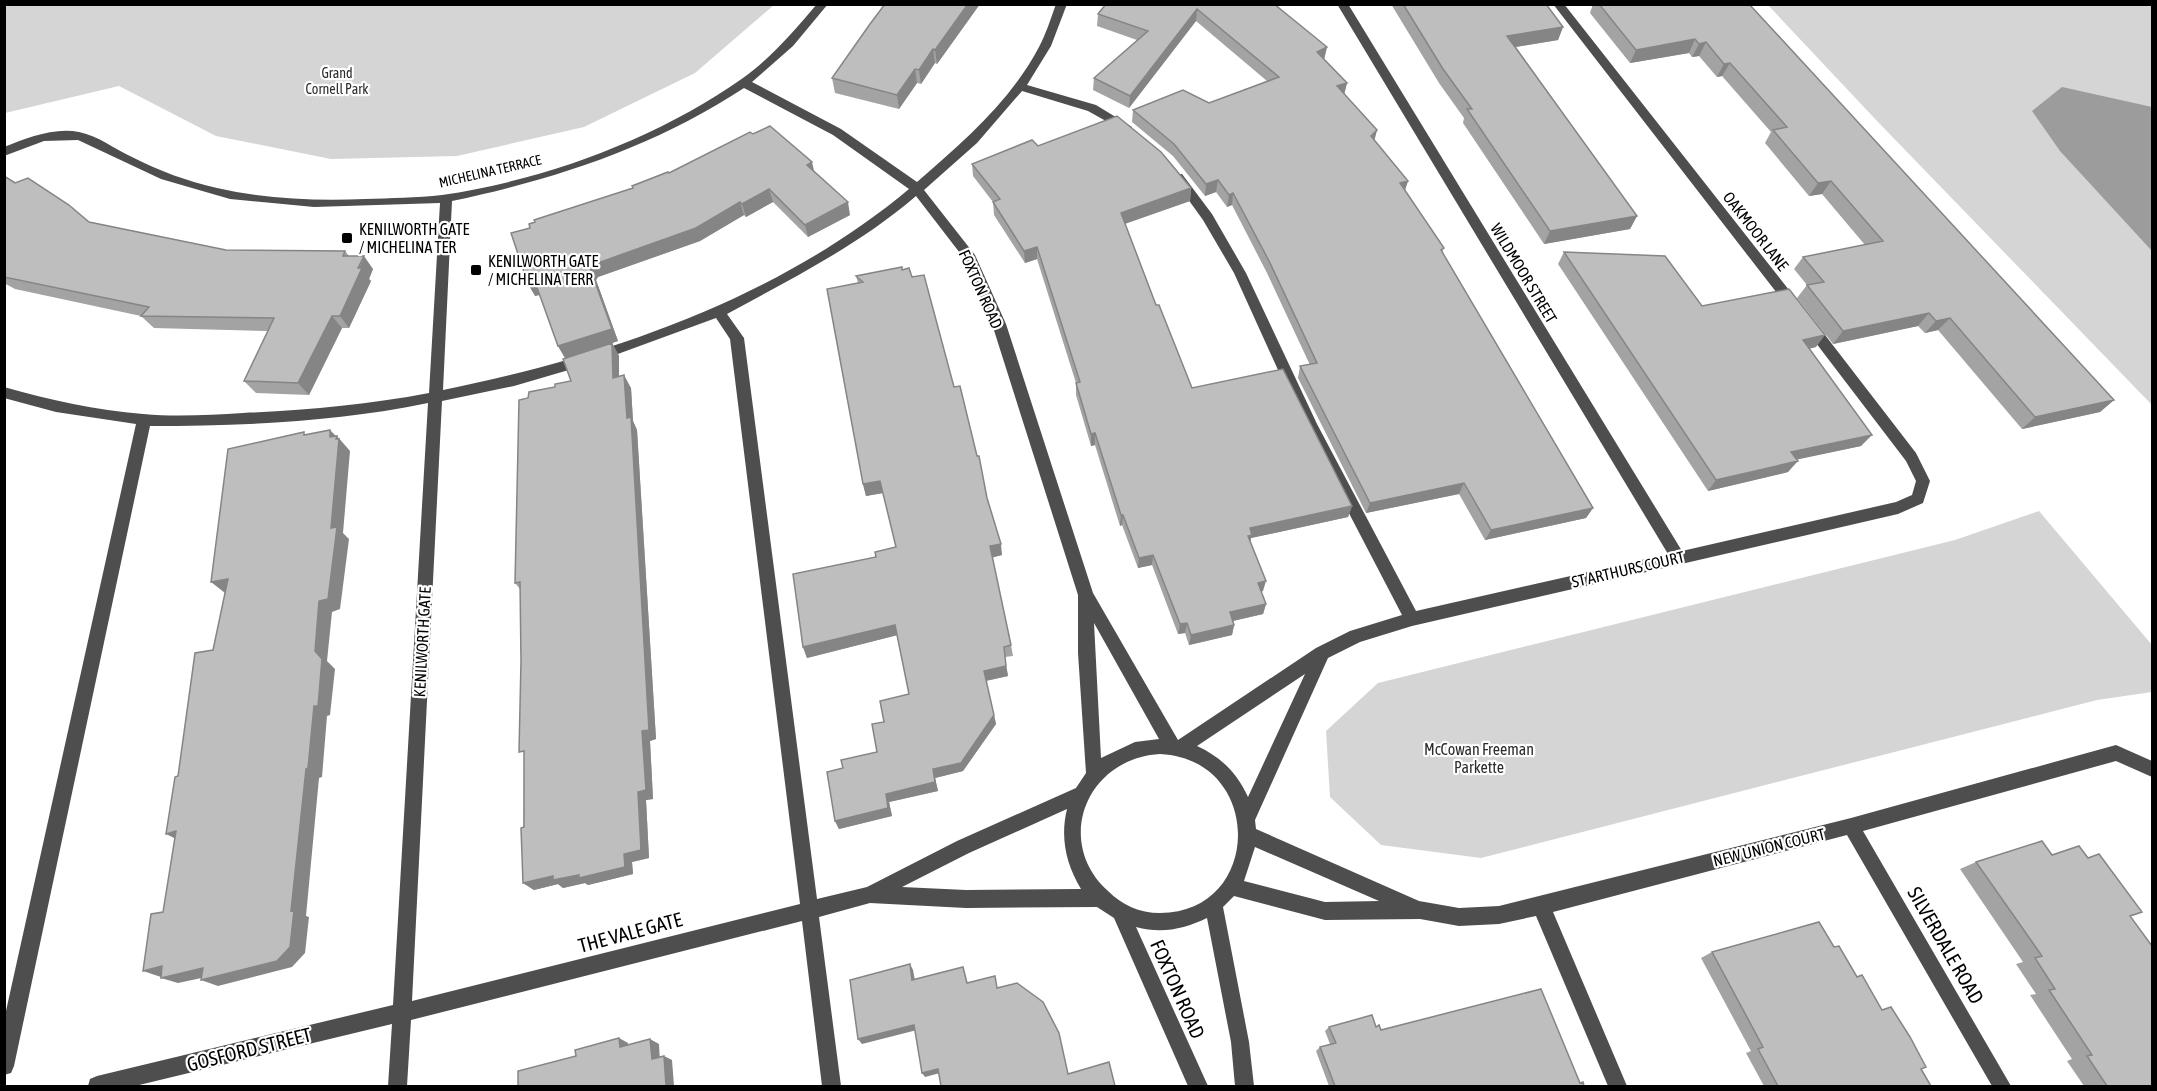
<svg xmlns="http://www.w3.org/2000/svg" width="2157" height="1091" font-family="'Asap Condensed',sans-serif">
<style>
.green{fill:#d5d5d5}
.water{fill:#9c9c9c}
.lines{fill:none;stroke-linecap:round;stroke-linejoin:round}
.minor{fill:#4e4e4e;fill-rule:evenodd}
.wall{fill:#a3a3a3}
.shaded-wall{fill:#858585}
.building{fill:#bebebe;stroke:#858585;stroke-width:1.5}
.poi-dot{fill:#000;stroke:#fff;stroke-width:2}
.labels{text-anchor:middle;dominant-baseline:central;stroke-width:4.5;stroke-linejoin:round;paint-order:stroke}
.far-park-label{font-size:14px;fill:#2c2c2c;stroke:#fff}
.far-street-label{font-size:14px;fill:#000;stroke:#fff}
.poi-label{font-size:16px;fill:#000;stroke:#fff;text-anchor:start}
.street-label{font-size:16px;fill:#000;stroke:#fff}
.park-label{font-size:16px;fill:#2c2c2c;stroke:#fff}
.near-street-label{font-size:20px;fill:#000;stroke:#fff}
</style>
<rect width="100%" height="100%" fill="#fff"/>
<path class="green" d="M4 5 5 4 774 5 695 73 584 127 457 156 331 159 216 136 119 86 5 113Z
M1768 5H2152V405L1878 122Z
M2039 511 2152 645V692L2097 700 1481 858 1381 845 1330 797 1326 731 1378 683 1955 540Z"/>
<path class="water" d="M2062 87 2152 107V251L2060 151 2032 111Z"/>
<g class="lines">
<path class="minor" d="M817 4H828L793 46 752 82 841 129 917 182C963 142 1010 102 1039 47 1046 34 1051 18 1056 4H1067L1051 46 1027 85 1096 105 1132 127 1130 130H1122L1088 111 1022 91 977 143 924 190 975 255 1006 324 1093 593 1178 740 1316 648 1350 631 1402 615 1303 425 1234 273 1203 220 1172 177 1174 174H1182L1212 214 1246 273 1317 424 1416 611 1668 554 1337 4H1348L1682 551 1896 502 1912 495 1916 481 1906 461 1803 326 1805 322H1815L1916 453 1930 481 1923 503 1898 514 1412 626 1360 642 1328 658 1255 820 1256 829 1419 901 1459 908 1499 906 1851 818 2116 745 2152 761V777L2116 761 1863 831 2011 1086H1992L1847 835 1553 912 1627 1086H1608L1536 916 1499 924 1459 926 1420 919 1325 920 1234 896 1223 907 1249 1042 1254 1086H1235L1231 1042 1207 918C1184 929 1162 934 1136 927L1208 1086H1188L1114 918 1097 907 966 908 870 903 819 917 841 1086H822L802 921 411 1020 407 1086H388L392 1024 135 1086H88L90 1079 97 1076 393 1005 428 403C336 422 244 426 150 426L14 1066 11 1073 4 1075V1020L136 424 56 412 4 398V387C50 400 96 410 143 414 176 417 210 415 243 413 306 410 367 405 429 393L440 203 314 207 230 199 161 179 78 140 44 141 4 156V147C27 138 54 127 79 132 99 136 114 149 132 157 159 171 187 181 217 188 265 199 316 201 365 199 390 198 417 198 442 195 546 180 658 138 743 78 772 57 794 31 817 4ZM744 88 833 135 909 189C779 298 607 357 443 390L452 201C556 179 654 147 744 88ZM916 196 963 257 992 324 1078 595V653L1086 773 1076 788 957 841 867 887 817 899 744 338 727 314C793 278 859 245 916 196ZM716 318 730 339 800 904 412 1001 442 401 514 386 596 362ZM1094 623 1159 739 1135 742 1101 758ZM1305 674 1248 797C1237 773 1221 757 1197 746ZM1160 754C1265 759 1263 913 1160 913 1139 913 1122 905 1108 891 1053 841 1087 758 1160 754ZM1067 809C1060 838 1066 864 1081 889L966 890 902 887 969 853ZM1255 847 1379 901 1325 902 1244 881Z
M1553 4H1564L1800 304 1802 307 1800 310H1790Z"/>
</g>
<path class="wall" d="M885 4H980L937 64 935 63 921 84 917 83 899 109 835 93 832 78Z
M1274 4 1327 47 1324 59 1347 83 1344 94 1377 130 1374 140 1408 181 1405 190 1444 248 1442 252 1593 508 1586 518 1485 540 1459 494 1366 513 1298 378 1300 366 1310 365 1267 273 1232 205 1227 207 1216 192 1205 196 1173 156 1132 122 1133 110 1209 103 1267 81 1196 21 1129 108 1093 90 1094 78 1137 40 1097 26 1098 14Z
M1391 4H1546L1563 27 1558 40 1516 47 1637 216 1630 229 1544 244 1463 123 1464 118 1439 83Z
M1593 4H1749L2114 400 2100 412 2022 429 1938 330 1925 333 1918 326 1833 344 1797 298 1807 285 1794 269 1803 257 1865 245 1822 194 1809 196 1765 143 1771 132 1722 76 1717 77 1699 56 1692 57 1689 53 1630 63 1590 13Z
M753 134 814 171 850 215 808 237 773 202 746 217 744 215 700 241 598 277 596 280 618 341 612 343 619 356V376L631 388 633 421 637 430 656 739 650 741 653 799 646 800 649 858 632 862 633 874 588 885 585 883 563 888 558 884 534 890 523 883 524 757 520 589 515 583 528 398 555 387 571 381 565 358 558 346 540 295 535 296 530 228 669 173Z
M1038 146 1191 188 1190 201 1125 224 1156 305 1192 388 1352 506 1348 517 1251 538 1250 542 1263 591 1261 592 1266 604 1263 614 1233 621 1234 625 1232 635 1189 645 1185 633 1178 634 1152 565 1138 568 1122 525 1120 526 1095 445 1091 446 1076 395V383L1037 259 1025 263 994 215 993 202 973 176 972 164Z
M4 176 89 222 226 250 345 251 349 256 373 269 369 279 371 281 349 328H342L309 395 256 393 244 381 268 331 154 328 141 316 15 289 4 283Z
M1564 252 1702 306 1816 347 1809 349 1861 446 1797 459 1788 472 1708 491 1558 264Z
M902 270 912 277 954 387 987 498 1002 555 992 557 1011 645 1013 656 1005 657 1008 676 986 681 996 724 963 771 935 778 938 791 889 802 892 816 839 829 835 821 843 768 877 752 884 722 909 694 897 635 807 658 803 647 876 557 896 547 883 493 866 496 863 484 858 283 856 276Z
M2052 855 2130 916 2152 1086H2084L2067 1061 2072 1059 2030 995 2036 994 2016 964 2023 962 1960 869 1976 862Z
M1834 947 1882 1010 1921 1069 1931 1086H1764L1746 1053 1751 1051 1701 958 1712 952Z
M1329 1027H1376L1381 1030 1580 1083 1584 1086H1329L1316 1051 1320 1047 1330 1044 1325 1031Z"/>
<path class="shaded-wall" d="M968 4H980L937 64 935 50Z
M1197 9 1196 21 1129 108 1130 96Z
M1563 27 1558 40 1503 49 1507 36Z
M1695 39 1689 53 1630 63 1636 50Z
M1706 42 1699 56 1692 57 1699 44Z
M1327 47 1324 60 1317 52Z
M933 49 935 63 921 84 919 70Z
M1730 63 1722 76 1717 77 1724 64Z
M915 69 917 83 899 109 897 95Z
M1347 83 1344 95 1337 86Z
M1377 130 1374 142 1371 136Z
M812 162 815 175 807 165Z
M1218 180 1216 192 1205 196 1206 184Z
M1408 181 1404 193 1400 183Z
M1831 181 1822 194 1809 196 1818 183Z
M1191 188 1190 201 1121 225V213Z
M769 189 773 202 746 217 742 204Z
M1233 193 1232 205 1227 207 1229 195Z
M740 202 744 215 700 241 598 277 596 280 618 341 612 343 619 356V390L565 358 558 346 590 268 592 265Z
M848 202 850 215 808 237 805 225Z
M1637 216 1630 229 1544 244 1550 231Z
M1037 247V259L1025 263 1024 251Z
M364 256 373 269 369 279 371 281 349 328 340 316Z
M535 282 542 294 535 296 528 284Z
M1929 313 1918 326 1833 344 1843 331Z
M332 316 342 328 309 395 298 383Z
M1950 318 1938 330 1925 333 1936 321Z
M1825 335 1816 347 1794 352 1803 340Z
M624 375 631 388 633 421 637 430 656 739 650 741 653 799 646 800 649 858 632 862 633 874 588 885 585 883 563 888 558 884 534 890 523 883 624 854 638 792 642 731Z
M2114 400 2100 412 2022 429 2035 417Z
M330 430 337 437V436L350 451 343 533 349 539 340 609 332 612 327 661 335 669 330 715 327 716 322 777 319 778 306 916 309 917 305 953 292 967 218 986 201 980 315 651 319 601 331 528Z
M1095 433V445L1091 446V434Z
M1872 435 1861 446 1781 463 1791 452Z
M1798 461 1788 472 1708 491 1716 480Z
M880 481 883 493 866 496 863 484Z
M1464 483 1459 494 1366 513 1370 503Z
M1352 506 1348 517 1251 538 1250 545 1245 546 1250 528Z
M1593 508 1586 518 1485 540 1491 530Z
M1121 515H1123L1122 525 1120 526Z
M1001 544 1002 555 991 558 990 546Z
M1153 555 1152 565 1138 568 1139 558Z
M228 579 225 593 211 582Z
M1266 581 1263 591 1255 593 1258 583Z
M1266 604 1263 614 1228 622 1230 612Z
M1187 623 1185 633 1178 634 1180 624Z
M895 625 898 635 807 658 803 647Z
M1234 625 1232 635 1189 645 1191 635Z
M1006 666 1008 676 985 681 984 671Z
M994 715 996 724 963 771 935 778 938 791 889 802 892 816 839 829 835 821 886 794Z
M176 831 182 842 166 834Z
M910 964 913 970 916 986 912 980Z
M162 966 161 977 143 971Z
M203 968 220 974 178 983 161 978Z
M914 1025 917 1030 862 1044 858 1039Z
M619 1038 628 1043 629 1052 620 1047Z
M650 1039 659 1044 660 1063 652 1059Z
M664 1056 672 1060 674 1086H666Z
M938 1069 940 1073 925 1077 922 1073Z"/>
<path class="building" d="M885 4H968L935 50 933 49 919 70 915 69 897 95 832 78 870 24Z
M1106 4H1274L1327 47 1317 52 1347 83 1337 86 1377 130 1371 136 1408 181 1400 183 1444 248 1441 250 1593 508 1491 530 1464 483 1370 503 1300 366 1317 363 1269 261 1233 193 1229 195 1218 180 1206 184 1174 144 1133 110 1183 90 1209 103 1279 77 1197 9 1130 96 1094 78 1148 31 1098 14Z
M1403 4H1546L1563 27 1507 36 1637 216 1550 231 1467 109H1472L1443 69Z
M1599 4H1749L2114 400 2035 417 1950 318 1936 321 1929 313 1843 331 1807 285 1824 282 1803 257 1883 241 1831 181 1818 183 1773 130 1787 127 1730 63 1724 64 1706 42 1699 44 1695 39 1636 50Z
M1117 116 1161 152 1191 188 1121 213 1156 305H1159L1192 388 1283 369 1352 506 1250 528 1252 535 1248 536 1266 581 1258 583 1266 604 1230 612 1234 625 1191 635 1187 623 1180 624 1153 555 1139 558 1123 515H1121L1095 433 1091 434 1076 383 1080 382 1037 247 1024 251 993 202 1000 199 972 164 1032 140 1038 146Z
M770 126 812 162 807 165 848 202 805 225 769 189 742 204 740 202 696 228 592 265 590 268 612 329 558 346 535 282 528 284 511 233 530 228 529 224 535 222 534 220 633 188 632 186 668 172 669 173 750 132 753 134Z
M4 176 15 183 28 178 69 205 89 222 226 250 345 251 343 256H364L358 268H362L340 316H332L298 383 244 381 274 318 141 316 149 307 4 277Z
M1564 252 1665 256 1702 306 1789 289 1825 335 1803 340 1872 435 1791 452 1798 461 1716 480Z
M902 267V270L909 268 912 277 924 275 954 387 960 386 977 456H979L987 498 1001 544 990 546 1011 645 1004 647 1006 666 984 671 994 715 961 763 933 769 935 782 886 794 888 808 835 821 827 772 843 768 841 760 877 752 872 724 884 722 880 701 909 694 895 625 803 647 793 574 876 557 875 552 896 547 880 481 863 484 827 289 863 282 856 276Z
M612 343 613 378 624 375 627 418 631 417 649 730 642 731 646 790 638 792 641 850 624 854 625 867 579 878V875L553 880V876L523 883 521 828 524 827V751L519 752 521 661 520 582 515 583 519 400 528 398 529 392 555 387V384L571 381 563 359Z
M330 430V437L337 436 336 439H339L331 528 337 527 328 599 319 601 315 651 322 659 318 706H314L308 768 306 769 291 911 294 910 290 947 277 961 201 980 203 968 161 978 162 966 143 971 151 914 163 912 176 831 166 834 175 777 178 776 195 653 213 650 228 579 211 582 228 449 304 432V435Z
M2042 841 2052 855 2079 846 2088 858 2099 854 2142 912 2130 916 2152 946V1086H2107L2087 1056 2092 1055 2049 990 2055 989 2035 958 2042 956 1976 862Z
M1819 922 1834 947 1839 946 1857 977 1862 975 1882 1010 1891 1007 1910 1037 1926 1067 1921 1069 1931 1086H1778L1758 1049 1763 1047 1712 952Z
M910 964 912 980 963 967 967 983 995 976 997 988 1017 983 1043 1002 1059 1033 1068 1074 1109 1062 1115 1086H941L938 1069 922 1073 914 1025 858 1039 850 980Z
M1541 989 1580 1083 1583 1082 1584 1086H1335L1320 1047 1336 1043 1329 1027 1372 1015 1376 1027 1379 1025 1381 1030Z
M619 1038 620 1047 650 1039 652 1059 664 1056 666 1086H518V1071L576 1056 575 1050Z"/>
<g class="poi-dot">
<rect x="341" y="232" width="12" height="12" rx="3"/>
<rect x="470" y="264" width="12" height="12" rx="3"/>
</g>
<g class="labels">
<g class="far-park-label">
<text x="337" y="73">Grand<tspan x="337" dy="16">Cornell Park</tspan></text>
</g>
<g class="far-street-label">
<text transform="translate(490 171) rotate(-13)">MICHELINA TERRACE</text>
</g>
<g class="poi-label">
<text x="359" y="229">KENILWORTH GATE<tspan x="359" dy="18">/ MICHELINA TER</tspan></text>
<text x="488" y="261">KENILWORTH GATE<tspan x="488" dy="18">/ MICHELINA TERR</tspan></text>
</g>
<g class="street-label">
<text transform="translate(1756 231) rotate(52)">OAKMOOR LANE</text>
<text transform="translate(1524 273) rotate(59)">WILDMOOR STREET</text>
<text transform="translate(981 289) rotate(66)">FOXTON ROAD</text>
<text transform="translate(1628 569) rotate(-13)">ST ARTHURS COURT</text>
<text transform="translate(422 642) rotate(-87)">KENILWORTH GATE</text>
<text transform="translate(1769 847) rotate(-14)">NEW UNION COURT</text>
</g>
<g class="park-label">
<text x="1479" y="749">McCowan Freeman<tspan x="1479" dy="18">Parkette</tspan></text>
</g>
<g class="near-street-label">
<text transform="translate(630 932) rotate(-15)">THE VALE GATE</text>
<text transform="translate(1946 945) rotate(60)">SILVERDALE ROAD</text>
<text transform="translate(1178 989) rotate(66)">FOXTON ROAD</text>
<text transform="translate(249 1049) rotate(-14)">GOSFORD STREET</text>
</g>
</g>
<rect width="2157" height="1091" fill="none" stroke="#000000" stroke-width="12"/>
</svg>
